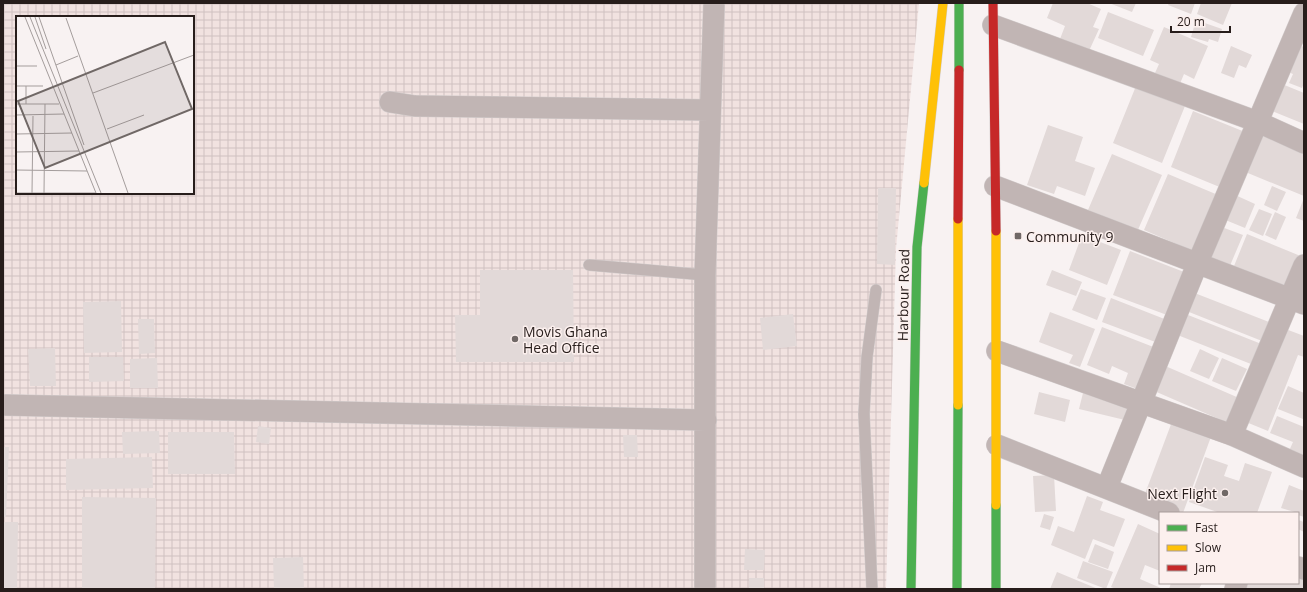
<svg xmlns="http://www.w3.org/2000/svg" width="1307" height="592" font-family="'Open Sans',sans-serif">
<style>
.industrial{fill:url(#industrial-grid);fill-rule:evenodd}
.building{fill:#e2d9d8}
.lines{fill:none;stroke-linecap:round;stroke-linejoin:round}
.lane-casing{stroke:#d2cccc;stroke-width:12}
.street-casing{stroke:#d2cccc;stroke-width:22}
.fast-casing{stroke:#d2cccc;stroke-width:10}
.slow-casing{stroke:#d2cccc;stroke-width:10}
.jam-casing{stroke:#d2cccc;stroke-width:10}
.lane{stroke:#c1b5b4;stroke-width:11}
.street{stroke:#c1b5b4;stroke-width:21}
.fast{stroke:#4caf50;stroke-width:9}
.slow{stroke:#ffc107;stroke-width:9}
.jam{stroke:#c62828;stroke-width:9}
.poi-dot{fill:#706866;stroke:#fcf0ee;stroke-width:1.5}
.labels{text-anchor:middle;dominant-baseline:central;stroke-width:3;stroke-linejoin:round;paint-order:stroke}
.poi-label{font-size:14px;fill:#271d1b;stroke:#fcf0ee;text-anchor:start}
.street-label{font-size:14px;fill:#271d1b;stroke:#fcf0ee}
.inset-road{fill:none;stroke:#a49d9c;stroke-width:1}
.view{fill:#706866;fill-opacity:0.15;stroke:#706866;stroke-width:2}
.inset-edge{fill:none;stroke:#271d1b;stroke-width:2}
</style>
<defs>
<pattern id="industrial-grid" width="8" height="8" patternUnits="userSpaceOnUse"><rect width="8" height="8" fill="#f1e2e0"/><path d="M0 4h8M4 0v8" fill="none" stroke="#cfc1c0"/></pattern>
</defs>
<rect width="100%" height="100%" fill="#f8f2f2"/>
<path class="industrial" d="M3 3H919L896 249 886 589H3ZM17 17H193V193H17Z"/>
<path class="building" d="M1053 3H1087L1101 9 1093 27 1099 29 1089 51 1060 39 1065 26 1047 18Z
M1109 3H1136L1132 12Z
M1169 3H1195L1191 14 1168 5Z
M1201 3H1232L1223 25 1197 14Z
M1108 12 1154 30 1143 56 1098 38Z
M1196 20 1222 29 1218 42 1209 39 1208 42 1191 37Z
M1164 27 1208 46 1194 79 1184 74 1179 86 1169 79 1155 73 1159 64 1150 60Z
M1296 44 1304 47V83L1302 88 1289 83 1293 74 1286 71Z
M1231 46 1252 55 1246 68 1239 65 1234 78 1221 73Z
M1282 84 1304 93V124L1272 111Z
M1136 86 1185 106 1162 163 1113 143Z
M1193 111 1245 132 1222 188 1171 167Z
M1048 125 1083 137 1075 161 1095 168 1085 196 1057 186 1054 194 1027 185Z
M1259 134 1304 153V196L1243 171Z
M1112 154 1162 175 1137 232 1088 210Z
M1168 174 1218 195 1193 251 1144 230Z
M1272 186 1286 192 1277 211 1264 205Z
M878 188H896L895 265 877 264Z
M1233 194 1255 204 1245 228 1223 219Z
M1304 198V221L1296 218Z
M1259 209 1272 214 1263 236 1249 230Z
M1275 212 1286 217 1276 240 1265 235Z
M1219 226 1243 235 1229 268 1206 259Z
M1247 234 1303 257 1288 294 1232 271Z
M1082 235 1121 250 1107 285 1069 270Z
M1130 251 1184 272 1167 315 1113 295Z
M480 270H573L574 362H456L455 315H480Z
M1052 270 1082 282 1076 296 1046 285Z
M1081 289 1106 298 1097 320 1072 310Z
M1192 292 1269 322 1262 341 1184 310Z
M1111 298 1167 320 1158 343 1102 322Z
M121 301 122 352 84 353 83 302Z
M1050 312 1095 329 1080 367 1069 363 1073 355 1039 342Z
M1183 313 1264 345 1256 366 1175 334Z
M793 314 797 346 763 350 760 318Z
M138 319H154L155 353 139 354Z
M1102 327 1156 348 1140 390 1124 384 1128 373 1112 366 1109 374 1087 365Z
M1283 328 1304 336V357L1298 355 1268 431 1246 422Z
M55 348 56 386H30L28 349Z
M1200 349 1219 358 1209 379 1190 371Z
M89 357H123L124 381 89 382Z
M157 358 158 388H130V359Z
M1222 358 1247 369 1236 391 1212 381Z
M1163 365 1239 398 1228 423 1152 390Z
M1288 386 1304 393 1303 419 1278 409Z
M1039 392 1070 400 1065 422 1034 414Z
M1083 393 1129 404 1125 420 1079 409Z
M1277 416 1304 427V457L1289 451 1293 442 1270 433Z
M1173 419 1212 434 1183 513 1143 499Z
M258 426 271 428 269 444 256 442Z
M159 431 160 453 123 454 122 432Z
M168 432H234L235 474H168Z
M623 435H637L638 457H624Z
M3 447H9L6 517H3Z
M152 457 153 488 66 490V459Z
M1205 457 1228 465 1224 476 1239 481 1245 463 1272 472 1257 513H1220L1189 502Z
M1054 475 1056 511 1035 512 1033 476Z
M1289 485 1304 491V517L1298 515V513L1281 508Z
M1087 496 1103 502 1100 510 1125 519 1114 547 1093 539 1085 559 1051 545 1058 526 1074 532Z
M82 497 156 498 155 589H82Z
M1044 514 1054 517 1050 530 1040 527Z
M1298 520 1304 522V532L1298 529Z
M3 522H18L17 589H3Z
M1138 524 1160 534V571L1145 565 1140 579 1163 589H1116L1111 587Z
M1095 544 1114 552 1108 569 1088 562Z
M745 549 765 550 764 570H744Z
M303 557 304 589H274L273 558Z
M1083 561 1113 572 1106 589 1077 578Z
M1057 572 1098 589H1050Z
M1298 576 1304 579V589H1243L1245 583H1298Z
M749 578H764V589H749Z
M1171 583H1202L1199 589H1169Z"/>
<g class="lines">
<defs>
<path id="lane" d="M589 265 705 275
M872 589 864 414 867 357 876 290"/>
<path id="street" d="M993 25 1258 122 1304 143
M390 102 415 106 710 110
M995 186 1304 304
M997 351 1232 435 1304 467
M3 405 706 420
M1232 435 1304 265
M997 445 1169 513
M1107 487 1198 262 1304 13
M1298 567 1304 569
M705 589V275L714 3
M1235 589 1237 583"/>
<path id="fast" d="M959 70V3
M911 589 917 247 924 183
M957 589 958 405
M996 589V505"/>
<path id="slow" d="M924 183 943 3
M996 231V505
M958 405V219"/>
<path id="jam" d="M993 3 996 231
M958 219 959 70"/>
</defs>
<use href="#lane" class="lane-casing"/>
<use href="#street" class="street-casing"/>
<use href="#fast" class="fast-casing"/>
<use href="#slow" class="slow-casing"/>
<use href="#jam" class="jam-casing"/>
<use href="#lane" class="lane"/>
<use href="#street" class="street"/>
<use href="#fast" class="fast"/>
<use href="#slow" class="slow"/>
<use href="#jam" class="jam"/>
</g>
<g class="poi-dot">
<rect x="1014" y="232" width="8" height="8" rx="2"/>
<circle cx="515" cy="339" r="4"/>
<circle cx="1225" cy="493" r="4"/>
</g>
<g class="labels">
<g class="poi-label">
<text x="1026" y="236">Community 9</text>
<text x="523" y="331">Movis Ghana<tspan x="523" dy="16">Head Office</tspan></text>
<text x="1217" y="493" text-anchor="end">Next Flight</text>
</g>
<g class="street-label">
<text transform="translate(903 295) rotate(-89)">Harbour Road</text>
</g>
</g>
<g transform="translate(16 16)">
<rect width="178" height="178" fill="#f8f2f2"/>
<path class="inset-road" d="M9 1 80 177M14 1 85 177M19 1 30 33M23 1 68 129M50 2 112 177M40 49 62 40M0 50H21M0 70H27M10 70V88M77 77 178 39M0 88H43M0 99 48 98M91 113 128 99M0 118 56 117M0 136 63 135M0 154 71 155M0 177H80M16 177 17 100M28 177 29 88"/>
<path class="view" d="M149 26 176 93 29 152 2 85Z"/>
<rect width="178" height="178" class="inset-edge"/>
</g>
<rect width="1307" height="592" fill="none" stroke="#271d1b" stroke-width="8"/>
<rect x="1159" y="512" width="140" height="72" fill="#fcf0ee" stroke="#a79c9a"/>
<rect x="1167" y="525" width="20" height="6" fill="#4caf50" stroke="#a79c9a"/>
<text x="1195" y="532" font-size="12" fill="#271d1b">Fast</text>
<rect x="1167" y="545" width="20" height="6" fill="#ffc107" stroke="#a79c9a"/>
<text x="1195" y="552" font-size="12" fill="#271d1b">Slow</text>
<rect x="1167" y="565" width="20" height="6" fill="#c62828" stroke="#a79c9a"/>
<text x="1195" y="572" font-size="12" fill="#271d1b">Jam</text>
<path d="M1171 26v6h59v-6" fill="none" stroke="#271d1b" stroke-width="2"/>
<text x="1177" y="26" font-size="12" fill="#271d1b" stroke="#fcf0ee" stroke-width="3" paint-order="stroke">20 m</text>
</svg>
